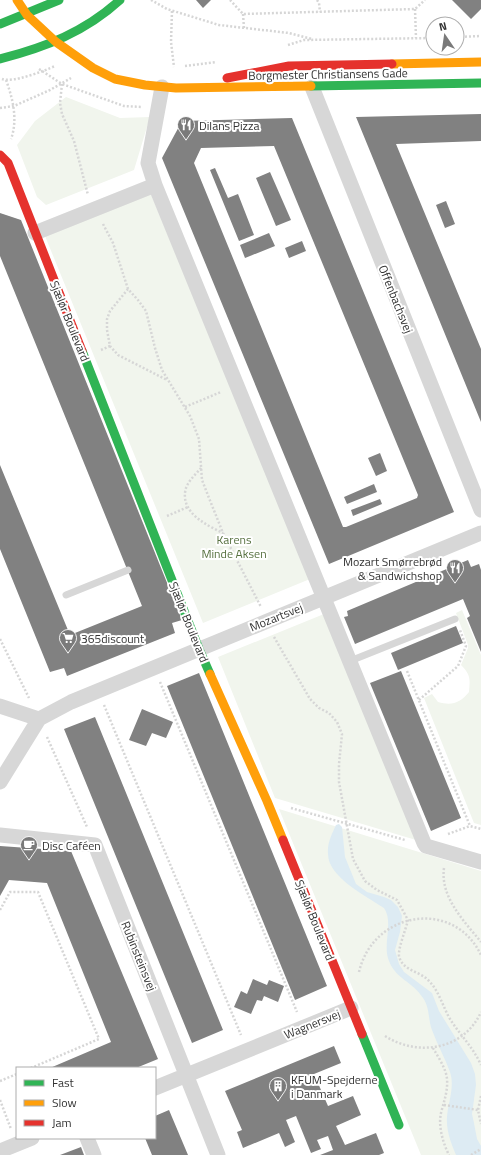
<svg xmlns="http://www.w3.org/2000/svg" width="481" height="1155" font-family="'Titillium Web',sans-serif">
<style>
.green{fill:#f1f5ed}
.water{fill:#ddebf3}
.building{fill:#818181;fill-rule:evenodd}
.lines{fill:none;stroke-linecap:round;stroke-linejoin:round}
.path{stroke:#d6d6d6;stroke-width:2.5;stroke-dasharray:2 2;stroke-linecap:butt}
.lane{stroke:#d7d7d7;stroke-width:7}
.street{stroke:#d7d7d7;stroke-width:15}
.fast{stroke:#30b455;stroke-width:9}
.slow{stroke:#ff9f0a;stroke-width:9}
.jam{stroke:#e5322d;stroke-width:9}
.labels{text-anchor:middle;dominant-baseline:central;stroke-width:4;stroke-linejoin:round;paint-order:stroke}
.street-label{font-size:12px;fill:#333;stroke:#fff}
.poi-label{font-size:12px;fill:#333;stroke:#fff;text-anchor:start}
.park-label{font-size:12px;fill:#56703f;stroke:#fff}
</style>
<rect width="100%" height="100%" fill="#fff"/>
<path class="green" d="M66 97 120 118 150 117 134 170 46 205 37 197 17 145 35 121Z
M150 192 310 579 203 623 45 236Z
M462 610 481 655V825L474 823 424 698 432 694 438 702C452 706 460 703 469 692 470 679 471 675 461 665L468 648V645L456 613Z
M324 614 416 840 275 798 218 657Z
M279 809 481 871V1155H421Z"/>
<path class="water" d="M339 824 342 827 345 857 356 884 367 892 384 897 391 900 398 907 402 916 400 932 395 950 399 964 404 972 432 993 439 1011 471 1063 475 1074 476 1085 472 1114 474 1123 477 1139 481 1146V1155H456C451 1143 446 1131 447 1117 448 1102 455 1087 450 1072 445 1058 437 1044 432 1030 428 1020 430 1008 423 998 413 982 395 978 389 961 382 944 394 923 384 908 366 896 328 877 328 854 327 843 332 834 336 825Z"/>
<path class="building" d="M196 0H211L203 8Z
M452 0H481V9L471 19Z
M481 114V141L396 144 481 349V422L356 117Z
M292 118 454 512 329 564 162 158 182 121ZM274 146 418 495 417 498 346 527H343L194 163 201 148Z
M215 168 228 198 238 194 254 235 239 241 210 170Z
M270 172 291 220 276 226 256 178Z
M446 201 455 224 445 228 436 205Z
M0 213 21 220 182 620 172 623 175 633 67 676 64 668 50 672 0 549V465L70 635 142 606 0 256Z
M269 233 275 246 245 258 240 245Z
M302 241 306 251 289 258 285 248Z
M380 453 387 471 376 476 368 458Z
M374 484 377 492 347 504 344 497Z
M380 499 382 504 353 516 351 510Z
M468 560 471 567 479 564 481 570V652L467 618 470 616 463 599 355 644 344 617 348 616 347 611Z
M456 626 463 643 398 670 391 653Z
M401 671 461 818 431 831 370 683Z
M199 673 327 986 295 1000 167 686Z
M142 709 173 722 166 738 152 733 146 746 129 740Z
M95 717 223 1030 192 1043 64 729Z
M0 846 71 851 158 1059 136 1068H50L111 1042 47 883 9 880 0 896Z
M253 979 267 985 269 980 284 986 278 1002 264 996 262 1001 257 1000 251 1014 234 1007 241 991 247 994Z
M334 1046 341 1063 314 1074 328 1106 353 1096 361 1115 336 1126 345 1145 376 1133 384 1153 379 1155H320L333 1150 328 1136 317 1140 321 1149 311 1153 296 1116 286 1120 295 1142 285 1147 279 1133 243 1148 237 1132 242 1130 225 1091Z
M169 1110 188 1155H152L145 1138H155V1116Z
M81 1147 84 1155H60Z"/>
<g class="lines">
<path class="path" d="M151 0 167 9 219 25 289 33 312 39
M230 0 243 14 415 9 425 0
M317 0 319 3 320 12
M415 9 416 38
M172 11 171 42 174 67
M243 14 244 28
M457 37 481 36
M288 45 304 40 433 38
M185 66 216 62
M39 69 62 84 124 106 142 107
M2 79C13 83 44 71 55 66
M6 80C13 99 18 120 11 139
M62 84 60 103 62 114 74 141 88 195
M0 108 14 106 50 90 71 78
M103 224 113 243 128 289 138 300 146 311 155 348 162 370 190 416 199 439 202 480 209 498 223 533 261 607
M128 289 110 311 107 319V330L110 346 118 355 167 380
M101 350 110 346
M185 407 221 392
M201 468C196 474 189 480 186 488 179 512 206 525 223 533
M167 516 188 507
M274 637 310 699 319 708 329 713 337 722 342 734 339 764V782L353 859 365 881 377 890 397 900 408 920C406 929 398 948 399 956 402 970 418 971 427 979 439 990 442 1005 450 1019 460 1035 473 1047 481 1065
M0 639 29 698
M407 671 470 826 481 829
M160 682 297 1012
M419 700 458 666 466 646 460 630
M104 705 241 1035
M47 737 87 827
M291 808 405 840
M448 834 470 826
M444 868C440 897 464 921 481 942
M0 910 10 892H38L99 1039 31 1068
M359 972C373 911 454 898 481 955
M385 1036C418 1057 464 1050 481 1012
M433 1048C438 1057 446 1068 447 1079 448 1091 444 1101 441 1113 438 1126 443 1143 449 1155
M0 1081 17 1074
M481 1096 478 1110 481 1124
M0 1100 11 1129
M444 1105 478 1110
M471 1155 481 1149"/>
<path class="lane" d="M66 595 128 570
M350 661 455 619"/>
<path class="street" d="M162 87 148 163 155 185 424 843 426 846 481 862
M312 87 481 510
M35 233 155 185
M0 706 39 719
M0 782 39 719 71 702 481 533
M0 835 95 845 218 1155
M155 1088 351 1008
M87 1138 94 1155
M0 1151 32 1138"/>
<path class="fast" d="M0 24 59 0
M0 59C46 47 85 32 120 0
M311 86 481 83
M82 351 199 649 210 674
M362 1034 399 1125"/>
<path class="slow" d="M17 0 27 15 56 42 93 68 115 79 145 85 176 88 311 86
M392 64 481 62
M210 674 267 801 283 840"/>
<path class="jam" d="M227 78 289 66 392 64
M0 155 8 163 82 351
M283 840 362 1034"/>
</g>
<defs>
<symbol id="restaurant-pin" viewBox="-11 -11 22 30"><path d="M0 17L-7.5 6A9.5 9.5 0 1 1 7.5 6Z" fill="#7a7a7a" stroke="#fff"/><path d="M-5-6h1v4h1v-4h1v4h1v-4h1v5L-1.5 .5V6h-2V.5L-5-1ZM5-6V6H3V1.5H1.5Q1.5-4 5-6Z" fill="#fff"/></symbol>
<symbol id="supermarket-pin" viewBox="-11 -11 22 30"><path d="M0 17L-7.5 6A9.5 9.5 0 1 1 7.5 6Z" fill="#7a7a7a" stroke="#fff"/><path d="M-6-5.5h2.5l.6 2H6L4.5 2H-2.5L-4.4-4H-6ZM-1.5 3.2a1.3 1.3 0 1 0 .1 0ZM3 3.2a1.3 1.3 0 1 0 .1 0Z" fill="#fff"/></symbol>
<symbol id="cafe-pin" viewBox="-11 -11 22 30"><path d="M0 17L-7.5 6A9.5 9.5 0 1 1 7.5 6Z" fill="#7a7a7a" stroke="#fff"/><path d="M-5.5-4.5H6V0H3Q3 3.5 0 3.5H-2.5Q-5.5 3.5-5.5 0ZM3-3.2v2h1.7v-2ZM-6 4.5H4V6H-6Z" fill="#fff"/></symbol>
<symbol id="building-pin" viewBox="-11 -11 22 30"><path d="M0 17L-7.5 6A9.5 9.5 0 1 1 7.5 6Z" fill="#7a7a7a" stroke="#fff"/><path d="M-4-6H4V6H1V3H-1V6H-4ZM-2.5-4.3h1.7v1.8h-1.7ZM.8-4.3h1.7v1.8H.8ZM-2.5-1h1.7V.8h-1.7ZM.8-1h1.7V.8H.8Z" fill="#fff"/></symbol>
</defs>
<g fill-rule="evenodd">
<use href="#restaurant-pin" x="176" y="115" width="20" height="27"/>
<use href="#restaurant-pin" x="445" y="558" width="20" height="27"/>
<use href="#supermarket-pin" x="58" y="628" width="20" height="27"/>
<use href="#cafe-pin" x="19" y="835" width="20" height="27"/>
<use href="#building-pin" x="268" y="1076" width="20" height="27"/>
</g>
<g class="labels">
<g class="street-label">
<text transform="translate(328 74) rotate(-1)">Borgmester Christiansens Gade</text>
<text transform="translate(396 299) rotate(68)">Offenbachsvej</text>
<text transform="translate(70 321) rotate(68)">Sjælør Boulevard</text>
<text transform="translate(276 617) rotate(-22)">Mozartsvej</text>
<text transform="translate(189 622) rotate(68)">Sjælør Boulevard</text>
<text transform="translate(315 920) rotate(68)">Sjælør Boulevard</text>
<text transform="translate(139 956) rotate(68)">Rubinsteinsvej</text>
<text transform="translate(312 1024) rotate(-22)">Wagnersvej</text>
</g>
<g class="poi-label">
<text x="199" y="125">Dilans Pizza</text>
<text x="442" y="561" text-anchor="end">Mozart Smørrebrød<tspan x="442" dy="14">&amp; Sandwichshop</tspan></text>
<text x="81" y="638">365discount</text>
<text x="42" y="845">Disc Caféen</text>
<text x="291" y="1079">KFUM-Spejderne<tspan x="291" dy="14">i Danmark</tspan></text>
</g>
<g class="park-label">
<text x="234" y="539">Karens<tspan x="234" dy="14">Minde Aksen</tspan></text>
</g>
</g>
<rect x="16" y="1067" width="140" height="72" fill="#ffffff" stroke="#adadad"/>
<rect x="24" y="1080" width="20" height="6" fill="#30b455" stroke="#adadad"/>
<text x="52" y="1087" font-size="12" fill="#333333">Fast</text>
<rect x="24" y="1100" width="20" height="6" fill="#ff9f0a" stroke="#adadad"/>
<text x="52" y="1107" font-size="12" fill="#333333">Slow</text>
<rect x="24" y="1120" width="20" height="6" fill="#e5322d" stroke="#adadad"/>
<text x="52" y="1127" font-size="12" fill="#333333">Jam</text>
<g transform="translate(445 36) rotate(347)"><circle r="19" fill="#ffffff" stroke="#adadad"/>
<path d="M0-3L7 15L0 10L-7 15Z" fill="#7a7a7a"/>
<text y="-6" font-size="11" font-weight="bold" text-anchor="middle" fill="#333333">N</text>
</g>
</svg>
